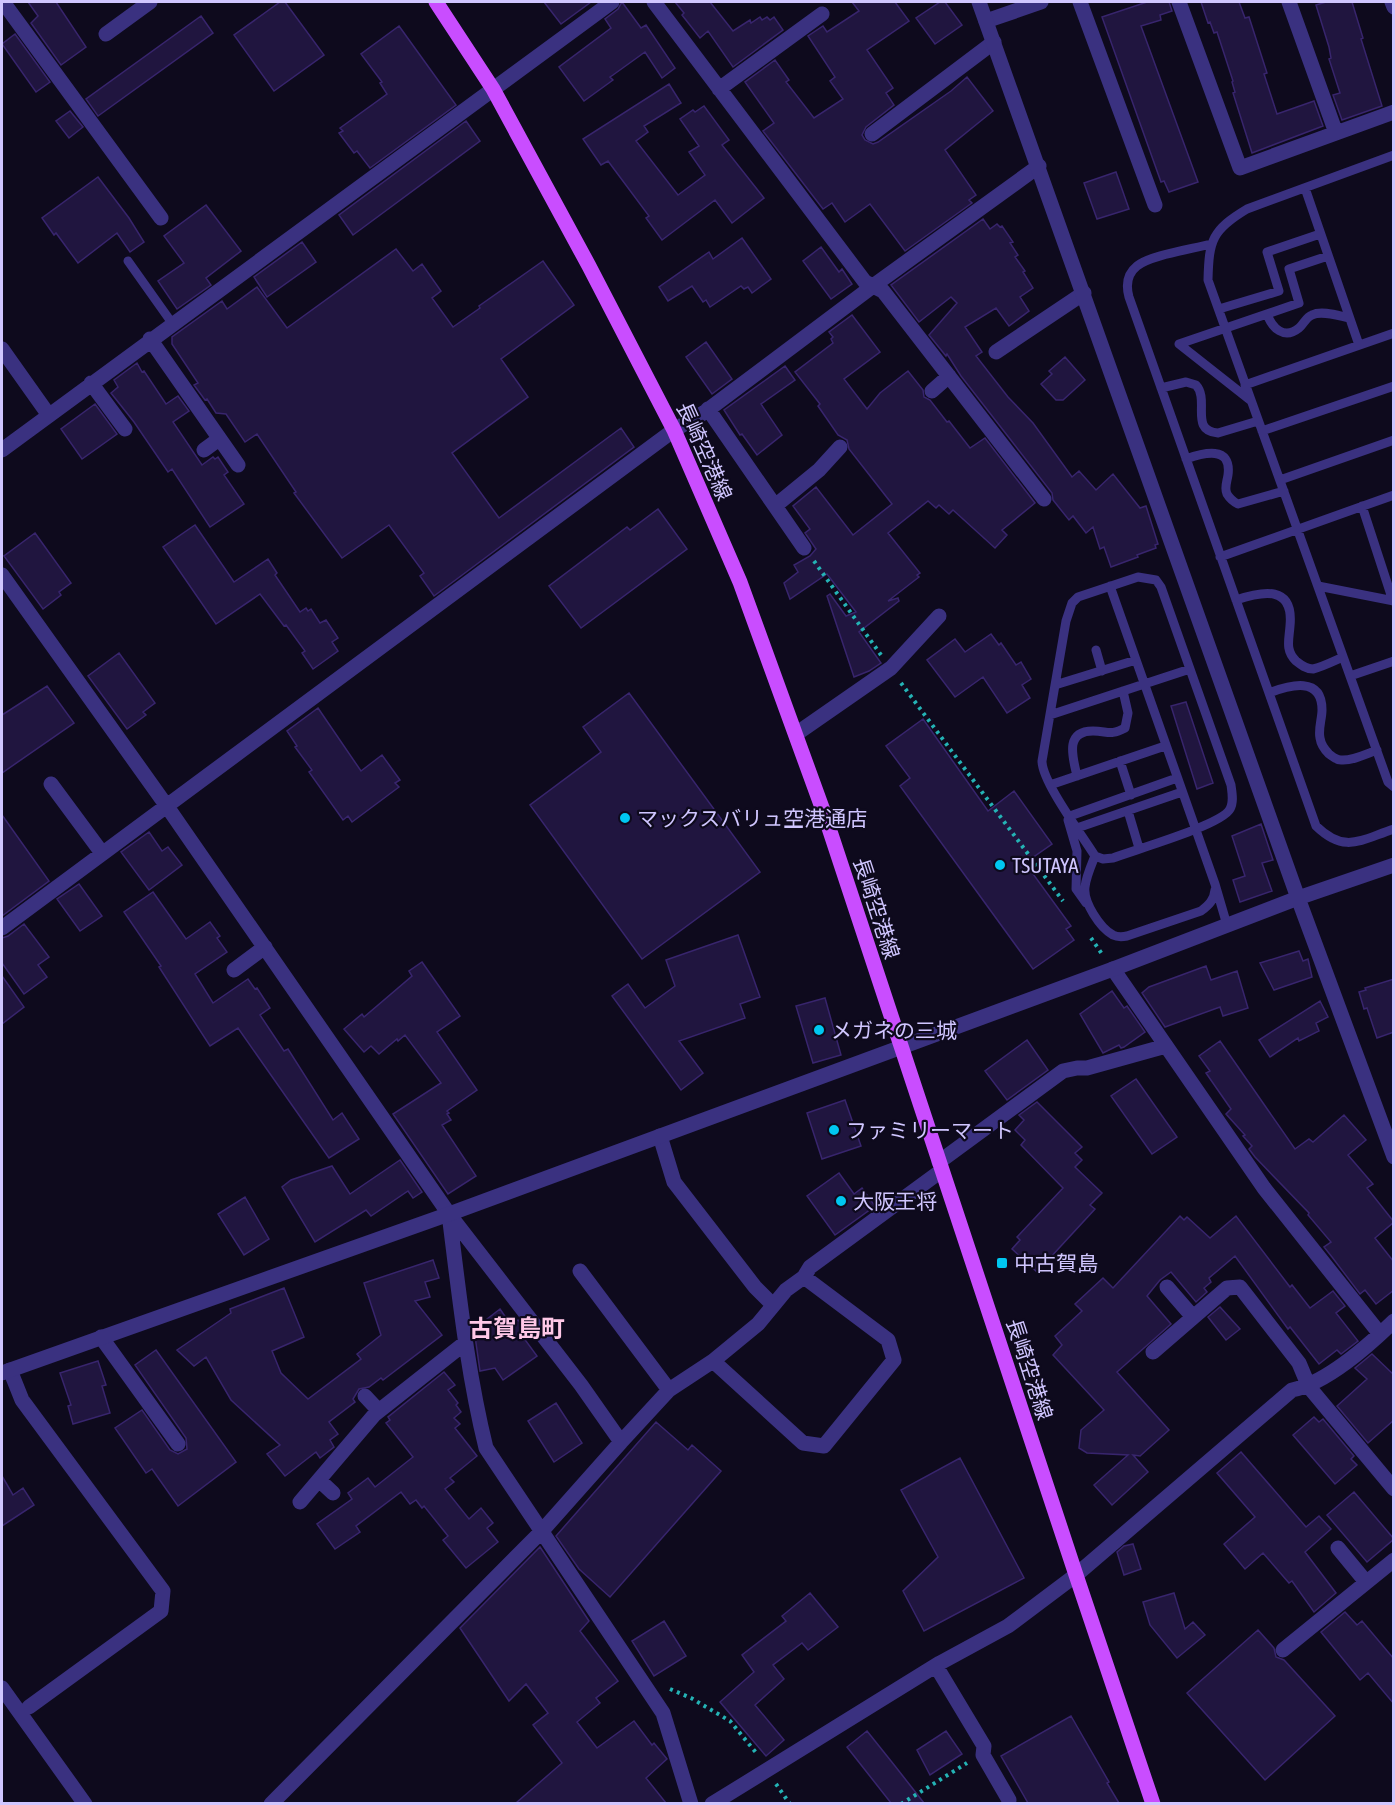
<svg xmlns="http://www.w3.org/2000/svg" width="1395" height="1805" font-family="'Asap Condensed','Noto Sans JP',sans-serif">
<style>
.building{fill:#20153f;stroke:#38256d;stroke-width:1.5}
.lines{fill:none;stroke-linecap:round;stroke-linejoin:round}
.path{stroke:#24b3b5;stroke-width:4;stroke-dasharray:3 4.5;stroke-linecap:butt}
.service{stroke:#3a3180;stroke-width:9}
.minor{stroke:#3a3180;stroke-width:15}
.tertiary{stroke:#3a3180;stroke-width:15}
.primary{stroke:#c94dff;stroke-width:15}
.poi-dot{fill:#00c7f1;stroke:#0e0a1d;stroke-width:2}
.labels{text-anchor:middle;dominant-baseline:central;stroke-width:4.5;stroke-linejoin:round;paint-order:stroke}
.street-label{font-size:21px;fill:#d0c6ff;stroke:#0e0a1d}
.poi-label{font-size:21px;fill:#d0c6ff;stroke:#0e0a1d;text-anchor:start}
.quarter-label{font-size:24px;font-weight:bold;fill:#ffc8e7;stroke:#0e0a1d}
</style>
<rect width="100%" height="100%" fill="#0e0a1d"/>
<path class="building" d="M28 2H56L86 47 61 65 31 23 38 16Z
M280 2H285L324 55 274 91 234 35Z
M544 2H591L561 24Z
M622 2 641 28 646 25 675 68 662 78 645 52 613 75 610 77 613 80 584 101 559 67 611 28 605 19 618 9Z
M675 2H710L733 31 750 20 751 23 760 17 762 20 767 17 770 20 774 17 783 30 733 67 708 31 700 38 682 15 684 13Z
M852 2H895L909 21 867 50 893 88 886 93 894 105 866 127 862 135 865 140 873 144 878 142 951 91 967 77 993 111 945 150 976 195 969 200 972 203 905 251 870 204 845 222 832 203 823 209 763 131 774 123 745 82 775 60 789 80 786 82 814 118 843 99 830 81 835 77 808 36 823 26 827 32 859 11Z
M940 2H945L962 25 935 44 916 18Z
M1147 2H1169L1172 11 1160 15 1161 20 1141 26 1198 182 1169 192 1164 181 1161 182 1102 17Z
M1201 2H1239L1245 18 1249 17 1267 73 1264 74 1277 114 1314 101 1323 126 1252 153 1233 93 1235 92 1232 82 1233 81 1217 32 1214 33 1210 22 1208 23Z
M1326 2H1352L1363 38 1361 39 1382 106 1342 120 1333 95 1340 93 1329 59 1331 58 1329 47 1316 5Z
M201 16 213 33 98 116 86 99Z
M399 26 456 105 370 168 357 151 354 153 339 133 343 131 340 128 387 94 380 83 382 82 361 54Z
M15 34 50 82 36 92 2 44Z
M669 84 681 103 644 126 648 132 636 141 678 195 705 175 689 152 699 146 680 119 693 110 695 112 704 106 729 140 722 145 764 198 732 223 715 200 662 240 646 218 649 216 608 161 601 165 583 139Z
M70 111 83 127 69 138 56 121Z
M466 121 480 141 353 235 339 215Z
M1116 172 1129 209 1097 219 1084 183Z
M98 177 129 218 144 242 130 252 117 233 78 263 56 233 54 235 42 218Z
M206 205 241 251 206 278 211 285 177 309 158 281 184 263 164 236Z
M983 219 990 229 997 224 1000 227 1002 226 1013 242 1010 243 1018 255 1015 257 1025 271 1023 272 1033 288 1020 297 1029 311 1009 326 996 308 965 327 982 352 976 356 1008 397 1033 423 1072 477 1079 471 1096 490 1113 474 1140 508 1146 506 1158 544 1155 545 1156 548 1137 555 1138 557 1111 567 1104 547 1100 549 1093 527 1086 533 1073 516 1069 520 1053 500 1052 493 961 376 947 354 946 356 929 335 957 303 951 297 919 322 891 285Z
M742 238 771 279 752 293 748 287 744 289 741 286 710 307 706 300 703 302 692 286 668 301 659 287 709 252 713 259Z
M302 242 316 262 267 297 254 277Z
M821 247 839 272 842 269 852 284 831 299 803 261Z
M396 249 413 271 422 264 441 291 432 298 453 327 480 308 479 306 543 261 574 305 501 359 528 397 452 453 499 518 621 428 634 447 434 596 420 576 424 573 389 525 342 558 294 493 296 492 257 434 245 442 226 414 216 413 207 399 205 400 194 385 198 383 172 344V337L222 301 227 309 257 287 287 328Z
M852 315 880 352 844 379 867 409 880 393 908 371 923 390 924 397 930 400 947 422 949 421 970 448 985 438 1035 503 1002 530 1007 535 995 548 953 510 949 514 939 505 936 508 928 501 888 533 920 573 917 575 919 577 888 601 898 598 899 601 859 632 881 663 869 671 854 677 827 596 830 594 846 616 856 612 827 574 790 599 784 583 798 572 794 565 810 556 816 549 805 533 810 529 793 506 816 487 853 535 892 504 849 449 847 440 838 435 818 406 820 404 795 372 833 343 831 339 833 337 829 332Z
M706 342 732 379 712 394 686 357Z
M1065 357 1085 380 1063 400H1056L1041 384 1052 374 1049 371Z
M137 363 142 372 144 371 166 404 178 396 189 411 173 422 202 465 213 457 215 459 218 457 228 472 224 475 244 504 210 527 172 469 168 472 134 422 111 393 118 387 114 380Z
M785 366 795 380 761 404 782 435 757 455 742 434 740 435 724 410Z
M95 404 117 434 82 459 61 429Z
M658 509 687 549 581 628 549 586 627 527 630 530Z
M195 525 234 582 268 559 277 573 275 575 300 612 306 608 308 611 311 609 320 623 326 620 338 638 332 642 338 651 313 669 302 653 305 651 286 625 284 626 260 594 216 624 163 547Z
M35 533 71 583 59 592 61 595 43 609 4 556Z
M991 634 999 645 1001 643 1016 665 1021 662 1031 679 1022 685 1030 698 1007 713 983 677 955 697 927 660 955 639 965 652Z
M119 653 155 703 143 712 146 715 127 729 88 676Z
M47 686 74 723 2 773V715Z
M629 693 760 872 642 959 530 805 601 752 583 727Z
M1186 702 1213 783 1197 789 1171 706Z
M318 708 361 771 382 755 400 780 395 783 399 787 352 822 348 816 343 820 309 772 312 770 295 747 297 746 287 731Z
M923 719 988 811 1014 791 1052 844 1025 863 1071 926 1066 929 1074 940 1033 969 900 786 910 778 886 746Z
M2 815 49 881 2 916Z
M1261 824 1273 860 1262 863 1272 891 1240 902 1233 880 1245 876 1232 836Z
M149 832 162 851 168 847 182 865 149 890 121 852Z
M79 884 102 916 80 931 57 899Z
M153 892 186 939 210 922 220 936 217 938 227 952 195 974 213 1003 248 979 255 989 257 988 270 1008 260 1015 284 1051 288 1049 333 1120 342 1113 359 1139 329 1158 238 1028 210 1046 159 967 161 966 124 912Z
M24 924 49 957 38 965 47 977 24 994 2 963V938L8 936Z
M738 935 760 997 740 1004 745 1018 679 1041 703 1073 681 1090 612 996 628 984 645 1008 675 986 666 960Z
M1299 951 1303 961 1308 959 1312 977 1274 990 1260 963Z
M422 962 460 1016 437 1032 477 1090 447 1111 449 1113 447 1114 451 1120 442 1125 476 1176 448 1194 393 1114 441 1083 405 1035 398 1041 397 1039 379 1054 371 1046 364 1052 344 1029 362 1014 364 1017 412 976 409 971Z
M1206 966 1211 980 1237 971 1248 1008 1223 1016 1220 1007 1165 1027 1142 993 1149 987Z
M2 976 24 1007 2 1024Z
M1394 979V1032L1377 1038 1367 1008 1364 1009 1359 992 1366 990 1365 988Z
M1112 991 1124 1008 1127 1006 1145 1032 1124 1047 1121 1048 1119 1045 1103 1053 1080 1014Z
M825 998 841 1055 813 1063 796 1006Z
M1320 1001 1328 1017 1316 1023 1319 1031 1299 1041 1298 1038 1270 1057 1259 1040Z
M1027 1040 1048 1070 1007 1100 985 1071Z
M1220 1041 1295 1149 1309 1139 1313 1142 1344 1115 1366 1140 1348 1155 1373 1184 1367 1188 1394 1222 1375 1238 1394 1262V1290L1376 1304 1365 1290 1360 1294 1332 1257 1324 1247 1331 1242 1308 1215 1309 1213 1255 1157 1249 1149 1252 1146 1243 1136 1245 1135 1226 1114 1231 1109 1206 1073 1210 1071 1199 1056Z
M1136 1079 1177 1137 1152 1154 1111 1096Z
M845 1100 861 1146 822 1159 807 1113Z
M1037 1102 1082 1147 1075 1153 1082 1160 1075 1167 1102 1193 1090 1205 1095 1209 1037 1272 1012 1249 1020 1240 1017 1237 1063 1188 1021 1145 1025 1140 1015 1130 1024 1120 1019 1115Z
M400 1160 422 1192 413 1198 408 1191 371 1216 366 1210 315 1242 282 1187 291 1180 332 1166 350 1194Z
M839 1173 854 1194 862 1188 875 1206 835 1235 807 1196Z
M245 1197 269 1239 244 1255 218 1214Z
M1180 1216 1184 1220 1187 1217 1210 1238 1236 1216 1290 1287 1292 1285 1310 1308 1333 1291 1345 1306 1336 1313 1358 1341 1341 1354 1337 1350 1319 1364 1290 1327 1288 1329 1235 1256 1209 1278 1211 1282 1204 1288 1207 1292 1196 1302 1171 1272 1160 1280 1147 1296 1171 1324 1117 1372 1169 1430 1140 1456 1133 1455 1148 1472 1112 1505 1094 1485 1128 1455 1087 1453 1079 1448 1081 1430 1104 1410 1053 1355 1062 1345 1055 1336 1082 1311 1075 1304 1103 1278 1113 1288Z
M433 1260 439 1278 425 1282 430 1297 415 1301 442 1335 383 1380 381 1378 369 1387 359 1389 353 1399 355 1402 329 1422 338 1434 330 1440 334 1447 320 1458 316 1452 285 1476 267 1454 280 1445 231 1400 206 1357 194 1366 177 1350 231 1313 230 1309 284 1288 304 1337 272 1351 281 1373 308 1399 361 1359 357 1354 381 1335 364 1283Z
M1220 1307 1240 1329 1226 1340 1208 1317Z
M500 1309 511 1325 518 1320 529 1333 523 1337 537 1356 503 1380 495 1368 480 1371 474 1329Z
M156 1350 236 1462 178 1506 152 1469 146 1473 115 1428 142 1410 170 1450 178 1454 187 1449 186 1438 135 1365Z
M1372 1354 1394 1375V1420L1368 1443 1337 1406 1367 1379 1355 1368Z
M98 1361 106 1385 102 1386 110 1413 73 1424 68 1406 71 1405 60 1373Z
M444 1372 455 1385 448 1390 458 1403 456 1405 461 1412 454 1418 460 1424 455 1428 477 1456 450 1478 454 1482 445 1489 469 1519 481 1508 493 1523 487 1528 498 1542 466 1568 443 1540 448 1536 424 1506 422 1508 416 1500 410 1504 401 1492 356 1526 360 1532 335 1549 317 1524 352 1499 348 1493 368 1478 375 1487 413 1457 386 1423 390 1420 388 1417Z
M556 1403 582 1443 554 1462 528 1421Z
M1314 1417 1319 1422 1323 1419 1354 1456 1351 1459 1357 1465 1335 1484 1293 1435Z
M656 1422 688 1450 692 1445 721 1471 610 1597 579 1569 556 1536Z
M1241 1452 1306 1527 1319 1516 1331 1529 1305 1552 1336 1593 1314 1612 1292 1581 1289 1583 1263 1553 1245 1569 1224 1544 1255 1517 1217 1473Z
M960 1458 1024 1578 924 1631 903 1591 938 1557 901 1490Z
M2 1476 13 1495 23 1488 34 1505 2 1526Z
M1354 1492 1394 1539 1367 1562 1327 1515Z
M1133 1544 1141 1569 1124 1575 1117 1552 1124 1546Z
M540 1547 589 1621 580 1631 618 1681 596 1698 600 1703 577 1722 597 1748 634 1721 652 1745 654 1743 667 1759 646 1778 666 1803H516L562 1763 533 1725 548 1713 526 1684 509 1701 460 1628Z
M810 1593 838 1627 808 1650 802 1643 773 1665 784 1679 755 1705 784 1740 766 1756 720 1702 754 1672 742 1655 786 1621 782 1616Z
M1174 1593 1185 1629 1193 1622 1205 1635 1177 1658 1150 1625 1143 1602Z
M1345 1612 1357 1625 1362 1621 1394 1659V1704L1368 1673 1360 1680 1321 1632Z
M664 1621 686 1656 654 1676 632 1641Z
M1258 1630 1274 1648 1276 1657 1284 1660 1335 1716 1265 1780 1187 1693Z
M1071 1716 1109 1782 1107 1783 1119 1803H1028L1001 1756Z
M867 1731 895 1766 924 1803H891L847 1747Z
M946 1731 962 1754 930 1775 917 1750Z"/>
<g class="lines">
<path class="path" d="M814 561 881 655
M901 683 1063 901
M1091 938 1102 954
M670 1689 691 1698 730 1721 758 1755
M776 1784 790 1804
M901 1804 967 1763"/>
<path class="service" d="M1394 155 1247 209C1212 230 1209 240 1208 280L1388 782 1394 787
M1305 188 1359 345
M1211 244C1193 249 1150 255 1137 266 1127 274 1126 286 1129 297L1316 826C1345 854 1360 840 1394 829
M128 261 172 323
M1219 309 1279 291 1267 252 1320 234
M1267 314C1272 328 1284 340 1299 328 1304 324 1306 317 1312 315 1322 310 1339 316 1349 318
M1179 344 1299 303 1289 269 1328 256
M1179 344 1250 400
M1245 385 1394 333
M1161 388 1186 382 1196 385C1210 400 1189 431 1218 433L1258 421
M1262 431 1394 386
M1186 459C1203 453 1232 445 1228 475 1227 482 1224 488 1227 494 1230 499 1234 502 1238 504L1284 491
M1280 480 1394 440
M1362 506 1393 601
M1220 557 1394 495
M1138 577 1156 580 1161 587 1231 785C1232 793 1234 802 1230 809 1222 825 1134 850 1113 858L1103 859 1095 856C1082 835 1042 782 1042 761L1066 621 1072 603 1078 597Z
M1110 586 1215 884 1227 925
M1318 586 1394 601
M1236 600C1263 591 1294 585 1290 626 1289 640 1285 650 1296 661 1301 665 1306 669 1313 669 1322 667 1334 661 1343 657
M1096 650 1102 671
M1350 676 1394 661
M1055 685 1136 660
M1269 693C1290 685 1322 676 1322 710 1322 719 1318 729 1320 738 1321 745 1324 749 1329 754 1333 757 1336 760 1341 760 1352 761 1366 754 1377 750
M1050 715 1190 669
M1120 761 1131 795
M1077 776C1073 758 1064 731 1093 731 1108 731 1110 736 1125 728L1128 713 1123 691
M1050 785 1165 746
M1128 811 1139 848
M1070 816 1177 778
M1068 820 1077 851 1076 889 1086 903
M1077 828 1182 792
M1095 856C1091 866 1086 877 1085 887 1083 902 1100 928 1113 935 1117 937 1122 937 1127 936L1201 911C1209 905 1214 900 1215 890"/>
<path class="minor" d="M3 2 161 218
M654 2 865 282 883 291 1044 499
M1080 2 1155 205
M1179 2 1240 168 1394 112
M1289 2 1336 133
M1392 2 1394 7
M986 21 1041 2
M106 34 150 2
M719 89 822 14
M872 134 994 42
M150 339 238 465
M2 349 48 414
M996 352 1084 293
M91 383 125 429
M932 391 949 376
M708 409 804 548
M2 450 612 2
M204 450 219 439
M775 506 819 470 840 447
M2 575 166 805 449 1214 581 1385 621 1442 541 1532 271 1804
M796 734 891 668 939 616
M51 784 102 853
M2 928 674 430 705 412 873 286 1039 166
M1113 969 1264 1188 1380 1334
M234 970 265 947
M660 1136 674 1182 755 1287 773 1305
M939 1162 1063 1071 1077 1068H1087L1166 1046
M449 1214C459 1293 467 1371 486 1448L663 1713 691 1804
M580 1271 669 1390 621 1442
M804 1277 810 1267 941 1171
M1167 1287 1193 1317
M101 1337 178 1444
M1153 1352 1227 1288 1240 1287 1299 1363 1309 1387 1394 1489
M10 1370 22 1400 163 1591 161 1611 29 1707
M669 1390 713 1361 758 1324 786 1290 804 1277 888 1340 894 1360 824 1446 803 1443 713 1361
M365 1396 379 1411
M319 1480 333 1493
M300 1502 375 1414 465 1343
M1338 1548 1366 1582
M1283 1650 1394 1560
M936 1666 984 1746 983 1755 1009 1800
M2 1688 85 1804
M712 1804 940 1663 1008 1626 1076 1575 1292 1390C1327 1383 1368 1346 1394 1321"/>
<path class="tertiary" d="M979 2 1298 898 1394 1157
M2 1373 449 1214 1113 969 1298 898 1394 865"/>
<path class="primary" d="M436 2 493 89 589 266 674 430 740 582 824 813 1076 1575 1153 1804"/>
</g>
<g class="poi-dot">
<circle cx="625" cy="818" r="6"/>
<circle cx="1000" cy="865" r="6"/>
<circle cx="819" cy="1030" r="6"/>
<circle cx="834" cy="1130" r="6"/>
<circle cx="841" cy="1201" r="6"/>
<rect x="996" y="1257" width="12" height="12" rx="3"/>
</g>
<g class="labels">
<g class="street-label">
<text transform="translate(705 451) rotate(66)">長崎空港線</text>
<text transform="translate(877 908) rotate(72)">長崎空港線</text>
<text transform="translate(1030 1369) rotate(72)">長崎空港線</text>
</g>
<g class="poi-label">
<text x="637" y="818">マックスバリュ空港通店</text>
<text x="1012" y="865">TSUTAYA</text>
<text x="831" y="1030">メガネの三城</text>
<text x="846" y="1130">ファミリーマート</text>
<text x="853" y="1201">大阪王将</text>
<text x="1014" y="1263">中古賀島</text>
</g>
<g class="quarter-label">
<text x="517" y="1328">古賀島町</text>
</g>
</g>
<rect width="1395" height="1805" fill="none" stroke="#d0c6ff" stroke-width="6"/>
</svg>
